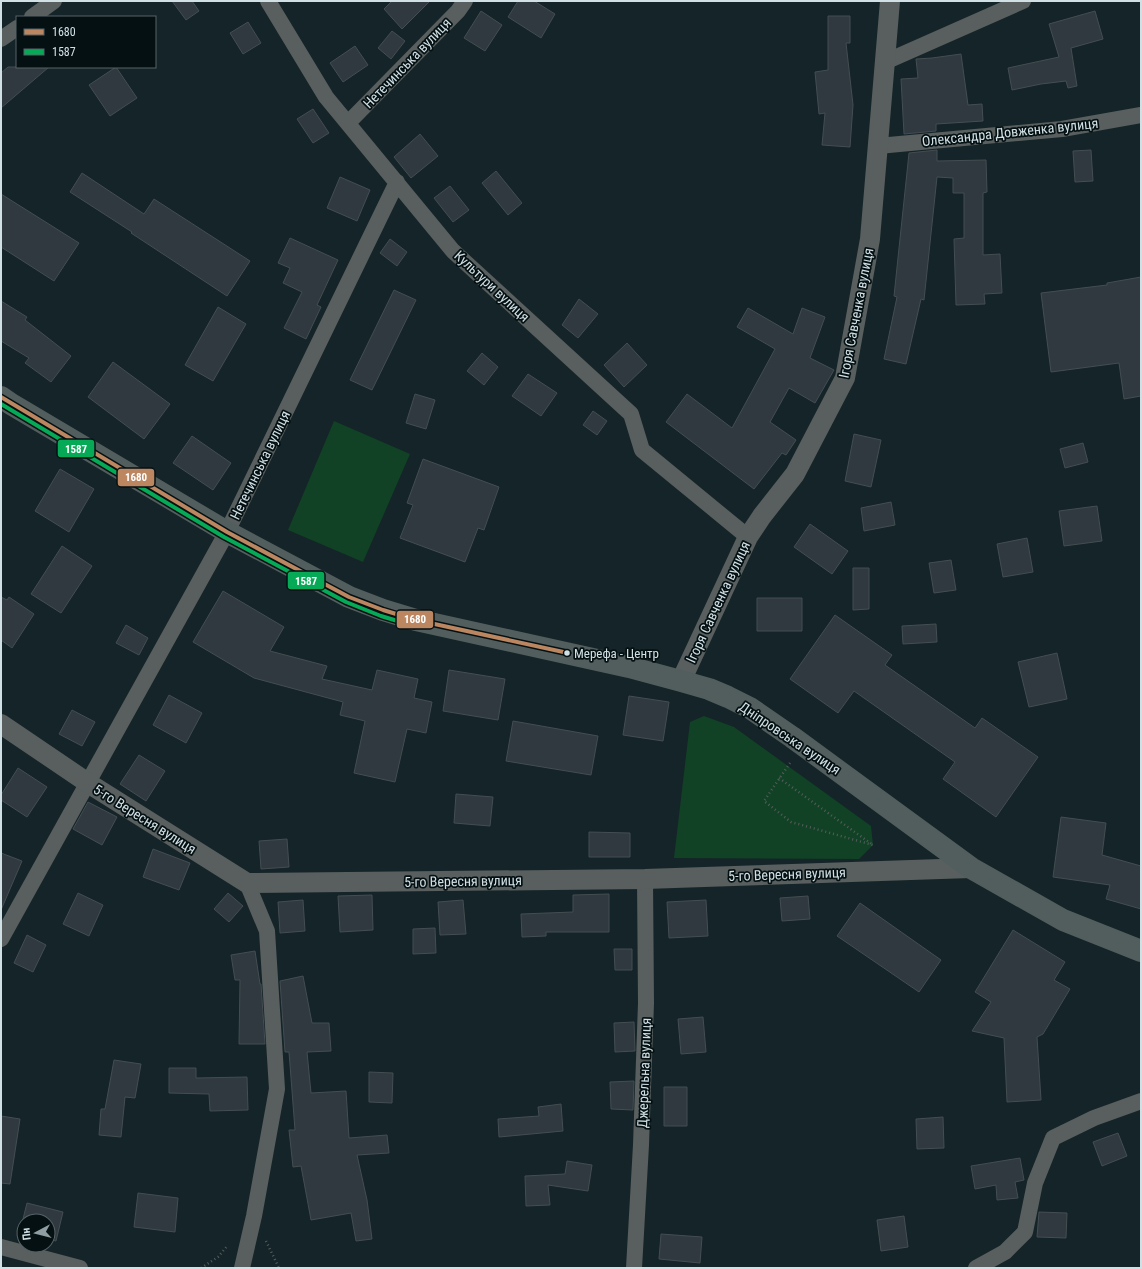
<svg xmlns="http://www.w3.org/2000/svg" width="1142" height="1269" font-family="'Roboto Condensed',sans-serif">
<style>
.green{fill:#114225}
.building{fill:#2f393f;stroke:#434d52}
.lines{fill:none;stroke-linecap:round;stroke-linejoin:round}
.path{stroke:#565d5e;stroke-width:2.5;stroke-dasharray:1 3;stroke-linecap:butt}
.minor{stroke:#585f5e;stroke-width:16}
.tertiary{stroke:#585f5e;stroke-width:20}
.trunk{stroke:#525e5e;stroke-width:22}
.bus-1-casing{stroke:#051013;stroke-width:7}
.bus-2-casing{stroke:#051013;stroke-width:7}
.bus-1{stroke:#bb8660;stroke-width:4}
.bus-2{stroke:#06aa56;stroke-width:4}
.bus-dot{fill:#d1e0e5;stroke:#051013;stroke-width:1.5}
.labels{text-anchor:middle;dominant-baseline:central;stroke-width:3.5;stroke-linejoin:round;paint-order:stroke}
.bus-label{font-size:13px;fill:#d1e0e5;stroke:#051013;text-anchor:start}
.street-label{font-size:14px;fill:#d1e0e5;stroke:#051013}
.line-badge{stroke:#051013;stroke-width:1.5}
.badge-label{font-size:11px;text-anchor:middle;font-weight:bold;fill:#fff}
</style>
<rect width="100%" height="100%" fill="#152428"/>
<path class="green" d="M334 421 410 454 363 562 288 530Z
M704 716 734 727 871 826 873 845 859 859 674 858 690 722Z"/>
<path class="building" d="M172 1H192L199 11 186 20Z
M392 1H430L402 29 384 9Z
M518 1H534L555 14 541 38 508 17Z
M481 11 502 25 485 51 464 38Z
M1095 11 1103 39 1071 48 1077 86 1068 88 1066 81 1041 84 1012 90 1008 68 1059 57 1049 24Z
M828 16H850V43H846L853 105 850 147 822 145 825 113 819 114 815 72 828 70Z
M248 22 261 43 243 54 230 33Z
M392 31 405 41 391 59 378 48Z
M355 46 368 65 343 82 330 63Z
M961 54 968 105 982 104 983 121 936 124V131L904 134 901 79 918 78 916 59 932 58Z
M8 67H49L1 108V73Z
M116 67 137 98 110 116 89 85Z
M313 109 329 133 313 143 297 119Z
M420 134 438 156 411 178 394 157Z
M937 150V161L986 160 987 192 983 193V255L1000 254 1002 293 984 294 985 304 956 305 954 239 964 238V193H953V178L937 177 924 300 921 299 906 364 884 359 897 297 894 296 909 153Z
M1091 150 1093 181 1075 182 1073 151Z
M496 171 522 203 508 215 482 183Z
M82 173 144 214 154 199 250 261 227 296 131 233 132 232 70 192Z
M340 177 370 190 357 221 327 208Z
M450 186 469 210 453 222 434 198Z
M1 194 79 243 54 281 1 247Z
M290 238 338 260 317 305 321 307 306 339 284 328 302 292 283 283 290 268 278 263Z
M390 239 407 252 397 266 380 253Z
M1141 277V396L1124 399 1119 363 1051 372 1041 293 1107 285V283Z
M394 290 416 300 372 390 350 380Z
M579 299 598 314 578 338 562 325Z
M1 301 27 317 25 320 71 356 51 382 25 363 29 358 1 341Z
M218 307 246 324 213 381 185 365Z
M748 308 793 334 802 308 825 317 810 358 834 370 815 403 789 388 770 422 796 440 786 455 782 453 754 489 666 422 687 394 732 428 775 349 737 327Z
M627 343 647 365 624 387 604 365Z
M482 353 498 367 484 385 467 371Z
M113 362 170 404 144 439 88 397Z
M528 374 557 393 541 416 512 396Z
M415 394 435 400 426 429 406 423Z
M593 411 607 421 597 435 583 425Z
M854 434 881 440 871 487 845 481Z
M192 436 231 463 213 490 173 463Z
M1083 443 1088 462 1065 468 1060 449Z
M423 459 499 487 484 530 478 528 465 562 400 538 413 505 407 503Z
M60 469 94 489 69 532 35 511Z
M891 502 895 525 864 531 861 508Z
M1097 506 1102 541 1064 546 1059 511Z
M810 524 848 551 832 574 794 547Z
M1027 538 1033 572 1003 577 997 544Z
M62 546 92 566 61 613 31 594Z
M951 560 956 590 934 593 929 563Z
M853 568H869V609L853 610Z
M223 591 284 627 270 651 327 666 322 679 372 690 377 670 418 679 414 698 432 702 426 733 407 729 395 782 354 773 365 721 340 715 343 702 254 678 193 642Z
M1 597 7 600 9 597 34 614 12 648 1 640Z
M757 598H802V631H757Z
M835 615 892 655 885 665 975 728 982 718 1038 757 996 817 943 779 955 762 854 691 838 713 790 679Z
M936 624 937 642 903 644 902 626Z
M126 625 148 638 139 655 116 643Z
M1057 653 1067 699 1029 707 1018 662Z
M449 670 505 679 498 720 443 711Z
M169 695 202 713 186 743 153 725Z
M629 696 669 702 663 741 623 735Z
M72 710 95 722 82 746 59 734Z
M513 721 598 736 591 775 506 761Z
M139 755 165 771 146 801 120 784Z
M18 768 47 787 27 817 1 800V795Z
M456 794 493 797 490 826 454 823Z
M88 802 117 817 102 845 73 829Z
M1061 817 1106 823 1102 855 1141 866V909L1106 899 1110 885 1053 877Z
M589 832 630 833V857H589Z
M287 839 289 867 261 869 259 841Z
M153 849 190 863 179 890 143 877Z
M1 853 22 861 1 910Z
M78 893 103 905 89 936 63 924Z
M228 893 243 906 229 922 214 909Z
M609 894V932H546V936L522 937 521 914 573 912V895Z
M372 895 373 930 340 932 338 896Z
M808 896 810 919 782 921 780 898Z
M303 900 305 931 280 933 278 902Z
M463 900 466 934 440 935 438 902Z
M706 900 708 936 669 938 667 902Z
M860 903 941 960 919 992 837 936Z
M435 928 436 953 413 954V929Z
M1013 930 1065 962 1054 980 1070 989 1043 1034 1037 1037 1041 1100 1007 1102 1004 1038 972 1031 991 1002 975 992Z
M27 935 46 945 33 972 14 963Z
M614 949H632V970H615Z
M255 951 260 984H261L265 1044H239L240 980H235L231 955Z
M303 976 312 1023H329L331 1051 307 1052 311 1093 346 1091 349 1138 387 1135 389 1153 357 1155 367 1200 372 1239 356 1241 351 1213 311 1220 301 1166 293 1167 289 1130H295L289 1052H285L280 981Z
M703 1017 706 1052 681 1054 678 1019Z
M634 1022 635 1051 615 1052 614 1023Z
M114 1060 141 1064 135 1098 125 1097 121 1137 99 1135 101 1109H105Z
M169 1068H196V1078L247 1077 248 1110 210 1111 209 1094 169 1093Z
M369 1072 393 1073 392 1103 369 1102Z
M634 1081 633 1110 611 1109 610 1082Z
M664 1087H687V1126H664Z
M561 1104 563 1131 499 1137 498 1119 539 1116 538 1107Z
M1 1116 20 1119 10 1184 1 1183Z
M943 1117 944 1148 917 1149 916 1119Z
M1118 1133 1127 1156 1102 1166 1093 1142Z
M1020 1158 1024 1180 1015 1182 1018 1198 997 1200 996 1185 975 1189 971 1166Z
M567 1161 592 1165 588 1191 548 1185 550 1205 526 1206 525 1176 565 1174Z
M138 1193 178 1198 175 1232 134 1227Z
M27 1203 63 1212 56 1241 48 1239V1221H24V1232L20 1231Z
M1039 1212 1067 1213 1066 1238 1037 1237Z
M904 1216 908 1247 881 1251 877 1220Z
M661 1234 702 1237 700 1263 659 1259Z"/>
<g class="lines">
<path class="path" d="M779 778 873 845 791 822 764 801 790 763
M266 1241 279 1268
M201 1268 218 1257 228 1245"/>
<path class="minor" d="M268 1 326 97 453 251 631 414 642 450 748 537
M32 17 54 1
M1 39 17 28
M885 62 1023 1
M348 123 458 11 465 1
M878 146 1062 129 1141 115
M1 939 227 532 397 182
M1 1247 80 1268
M242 1268 254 1216 277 1089 267 931 247 883
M634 1268 641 1145 646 1003 645 879
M976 1268 1005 1252 1025 1232 1035 1183 1053 1138 1094 1118 1141 1101"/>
<path class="tertiary" d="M681 681 748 537 762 516 795 474 845 378 870 239 890 1
M1 724 88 783 247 883 645 879 971 868"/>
<path class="trunk" d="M1 397 11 404 227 532 349 597 383 610 416 620 629 667 681 681 709 689 728 697 750 708 792 737 971 868 1063 920 1141 951"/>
<defs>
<path id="bus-1" d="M1 397 227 532 349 597 383 610 416 620 568 653"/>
<path id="bus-2" d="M1 404 224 537 346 602 381 616 414 626"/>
</defs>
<use href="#bus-1" class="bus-1-casing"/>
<use href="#bus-2" class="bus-2-casing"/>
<use href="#bus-1" class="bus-1"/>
<use href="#bus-2" class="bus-2"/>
</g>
<circle class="bus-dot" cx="567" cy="653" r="3.5"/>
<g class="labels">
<g class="bus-label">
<text x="574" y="653">Мерефа - Центр</text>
</g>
<g class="street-label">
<text transform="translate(407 63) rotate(-46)">Нетечинська вулиця</text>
<text transform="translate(1010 132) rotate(-6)">Олександра Довженка вулиця</text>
<text transform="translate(492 286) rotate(43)">Культури вулиця</text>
<text transform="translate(856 313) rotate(-79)">Ігоря Савченка вулиця</text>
<text transform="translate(260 465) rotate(-64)">Нетечинська вулиця</text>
<text transform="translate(718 602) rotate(-65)">Ігоря Савченка вулиця</text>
<text transform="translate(790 738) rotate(34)">Дніпровська вулиця</text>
<text transform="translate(145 819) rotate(32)">5-го Вересня вулиця</text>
<text transform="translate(787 874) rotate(-2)">5-го Вересня вулиця</text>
<text transform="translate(463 881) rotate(-1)">5-го Вересня вулиця</text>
<text transform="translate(644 1073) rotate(-88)">Джерельна вулиця</text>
</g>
</g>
<g class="line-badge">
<rect x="57" y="439" width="38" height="19" rx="4" fill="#06aa56"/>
<rect x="117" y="468" width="38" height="19" rx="4" fill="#bb8660"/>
<rect x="287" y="571" width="38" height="19" rx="4" fill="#06aa56"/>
<rect x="396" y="610" width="38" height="19" rx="4" fill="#bb8660"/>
</g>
<g class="badge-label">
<text x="76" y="453">1587</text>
<text x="136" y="481">1680</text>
<text x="306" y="585">1587</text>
<text x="415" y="623">1680</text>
</g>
<rect width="1142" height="1269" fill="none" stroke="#d1e0e5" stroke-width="4"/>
<rect x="16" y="16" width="140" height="52" fill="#051013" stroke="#576367"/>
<rect x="24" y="29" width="20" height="6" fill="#bb8660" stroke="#576367"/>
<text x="52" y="36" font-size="12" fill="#d1e0e5">1680</text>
<rect x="24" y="49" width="20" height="6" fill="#06aa56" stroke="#576367"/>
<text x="52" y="56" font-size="12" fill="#d1e0e5">1587</text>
<g transform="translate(36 1233) rotate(263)"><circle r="19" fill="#051013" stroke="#576367"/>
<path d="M0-3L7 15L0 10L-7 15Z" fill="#8f9ea3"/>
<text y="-6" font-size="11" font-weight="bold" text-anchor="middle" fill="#d1e0e5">Пн</text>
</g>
</svg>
